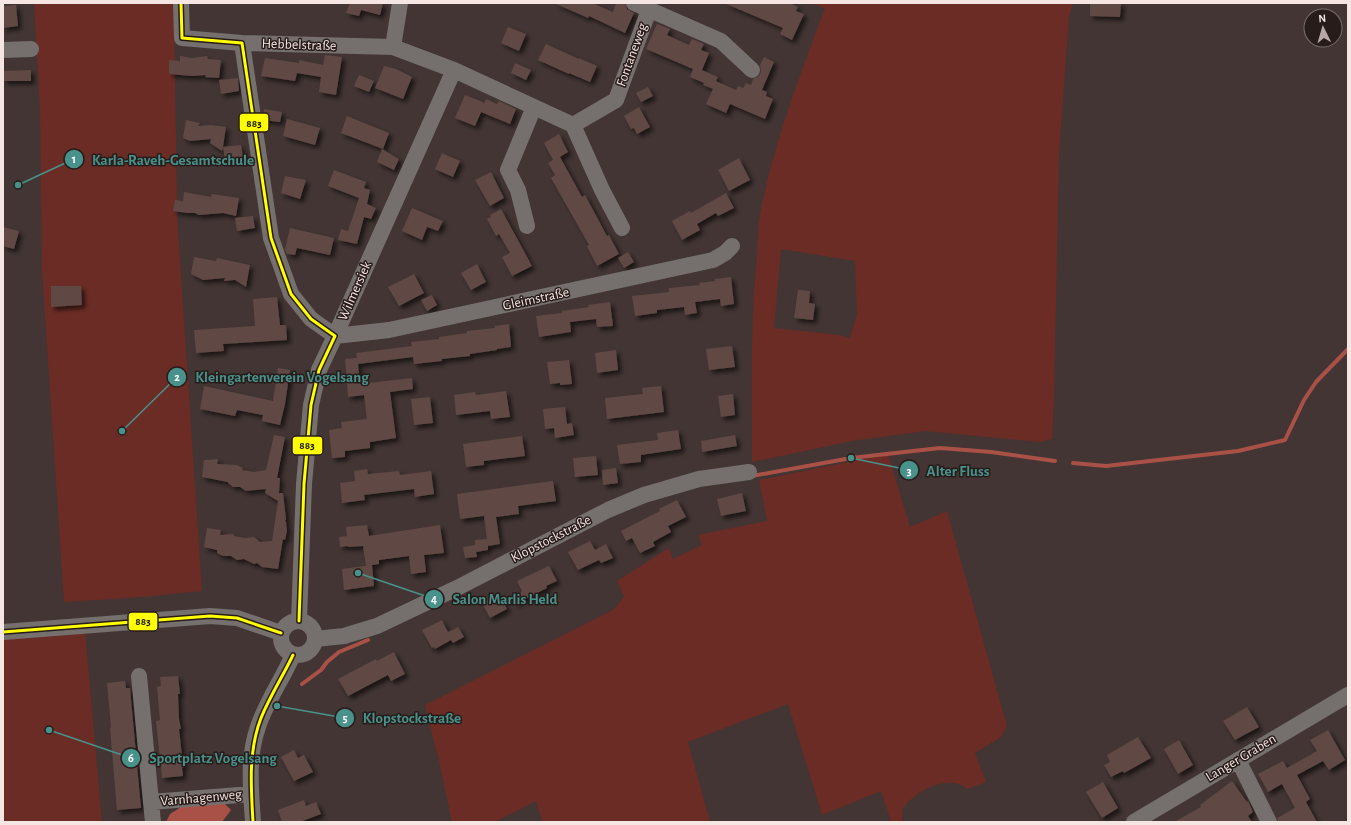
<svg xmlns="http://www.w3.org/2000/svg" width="1351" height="825" font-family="'Alegreya Sans',sans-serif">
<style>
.green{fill:#6b2c25;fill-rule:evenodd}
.water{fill:#a95146}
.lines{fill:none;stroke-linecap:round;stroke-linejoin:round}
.stream{stroke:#a95146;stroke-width:4}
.building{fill:#604845;filter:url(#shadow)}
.street{stroke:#75706e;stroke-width:16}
.bus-1-casing{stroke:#271c1a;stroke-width:6}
.bus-1{stroke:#ff0;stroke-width:3}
.labels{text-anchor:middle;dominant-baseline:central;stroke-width:3;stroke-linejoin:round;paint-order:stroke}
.street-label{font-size:14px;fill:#f6e6e3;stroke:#271c1a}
.leader{fill:none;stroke:#49928b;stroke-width:1.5}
.callout-dot{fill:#49928b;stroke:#271c1a;stroke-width:1.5}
.mark-label{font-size:12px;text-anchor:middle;font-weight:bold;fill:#fff}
.callout-label{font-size:15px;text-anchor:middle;font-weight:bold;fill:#49928b;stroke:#271c1a;stroke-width:3;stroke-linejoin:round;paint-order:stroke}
.line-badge{stroke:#271c1a;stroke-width:1.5}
.pale-badge-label{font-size:11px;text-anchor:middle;font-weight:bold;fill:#111}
</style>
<defs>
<filter id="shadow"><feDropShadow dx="3.5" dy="3.5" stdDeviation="2" flood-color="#0009"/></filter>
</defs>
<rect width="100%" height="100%" fill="#423533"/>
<path class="green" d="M34 3H174L177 214 202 591 143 597 64 602 42 270 40 108Z
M810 3H1073L1069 16 1059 156 1054 400 1052 439 1040 442 925 431 852 441 752 462C752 393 750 324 757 256 758 239 758 221 762 204 776 137 801 72 825 8ZM781 249 855 261 857 314 850 338 840 335 774 328Z
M888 454 910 527 947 511 1007 726 1001 737 975 753 986 782 968 789C948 773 916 791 903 808L902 822H891L881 791 822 815 788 704 688 742 710 822H542L536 801 495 822H452L438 757 425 705 613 610 624 597 617 581 669 548 673 559 702 545 698 535 767 521 759 480Z
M85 630 102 822H3V638Z"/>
<path class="water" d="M223 802 231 810 222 822H166L170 814 181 807Z"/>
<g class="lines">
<path class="stream" d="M1073 463 1106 466 1238 451 1285 440 1304 400 1316 382 1348 349
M752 476 851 458 940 448 991 452 1055 461
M302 684 321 670 327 662 339 652 368 640"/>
</g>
<path class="building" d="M350 3H383L380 15 361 10 359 16 346 13Z
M554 3H592L613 12 616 3H625L627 9 634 13 625 33 589 16 588 18Z
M724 3H790L798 7 796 11 804 14 792 40 780 34 783 28Z
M1090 3H1121L1120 17 1090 16Z
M16 5 18 26 3 28V6Z
M657 24 670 29 667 35 689 45 692 39 704 44 701 50 709 53 702 70 718 77 716 81 736 90 738 86 743 88 746 83 751 85 753 79 759 76 761 72 760 65 764 57 774 62 762 90 767 92 766 96 773 99 765 119 730 104 726 113 706 104 713 89 703 85 704 83 690 77 693 69 646 49Z
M508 27 526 34 519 51 501 43Z
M546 44 579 59V58L597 66 590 82 569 73V74L538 60Z
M325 55 342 57 336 95 319 92 321 77 297 73 295 81 261 76 265 58 299 63V60L323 65Z
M180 56 192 58 207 56 208 59 221 60 219 78 205 77 206 75 192 76 169 74V60L180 61Z
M515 63 531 70 526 80 511 73Z
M384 66 396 69 412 77 403 99 375 88Z
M31 70V81H3V71Z
M359 75 374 81 369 92 354 86Z
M238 78 239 91 221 94 219 80Z
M648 87 653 96 641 102 636 93Z
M465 95 485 103 475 126 455 118Z
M486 99 497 104 499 101 516 109 510 124 481 112Z
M639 107 650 127 637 134 634 128 631 129 624 116Z
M264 109 282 112 280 122 263 120Z
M347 116 389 133 383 149 341 133Z
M287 119 320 128 315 145 283 136Z
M186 120 200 123 198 126 211 125 226 127 223 147 241 145 243 157 225 160 223 147 222 151 210 143 211 139 190 141 183 138Z
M559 134 568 152 560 157 582 197 585 195 607 236 609 235 619 254 597 266 587 246 589 245 551 178 555 175 548 163 553 160 544 143Z
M382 149 399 159 394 170 377 162Z
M442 153 460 161 453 177 435 169Z
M739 158 750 180 729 191 718 170Z
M334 170 366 182 364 188 370 190 367 204 376 208 371 219 364 217 357 244 338 240 341 229 348 231 359 198 328 186Z
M491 172 504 198 490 206 475 180Z
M285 176 306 180 300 199 281 193Z
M184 192 211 197 212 194 239 198 236 216 223 213 199 215 195 213H187L173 211 175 200 183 201Z
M726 193 734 208 718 216 716 213 697 224 700 230 682 240 672 221 690 211 691 213Z
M412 208 443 221 438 231 427 227 422 240 402 231Z
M501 209 532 266 512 276 502 257 510 253 499 234 496 236 487 219 491 217 490 215Z
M253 216 255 228 237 231 235 218Z
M3 227 19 231 14 249 3 246Z
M290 228 334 238 330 255 297 248 295 255 287 254 285 250Z
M628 252 634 262 624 268 618 258Z
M194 257 216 261 217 258 250 265 246 287 235 280 224 281 225 278 203 280 191 274Z
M477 264 486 282 471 290 461 273Z
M414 274 424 293 399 306 388 287Z
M731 277 734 304 721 306 720 299 695 302 697 313 685 315 684 307 657 310V313L635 316 632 296 669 292V288L700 285 699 283 715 281V279Z
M51 286H81L82 305 51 307Z
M798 290 810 291 809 303 815 304 813 320 794 318Z
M432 295 437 305 427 311 421 300Z
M277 297 280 325H286L287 340 223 344 224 351 196 353 194 330 255 326 253 299Z
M610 302 613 326 597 327 596 319 570 322 571 332 539 337 536 316 562 313V311L589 307 588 305Z
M509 324 511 347 497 349V350L470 354V356L442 359V361L414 364 413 357 358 364 360 384 412 378 413 389 390 392 396 438 370 442V448L345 451V457L332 458 329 430 342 428 341 422 367 419 364 395 348 397 345 359 357 358 356 353 412 346 411 342 439 339V337L467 333V331L495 328 494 326Z
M732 346 735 367 709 370 706 349Z
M616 350 618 370 597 373 595 353Z
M569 360 572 384 560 385V383L550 384 547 362Z
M278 368 290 370 285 404 280 425 262 421 263 415 237 410 235 416 200 409 204 386 273 401Z
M661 386 664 412 607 419 605 398 643 394 642 388Z
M506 391 510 417 491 419 490 411 456 415 454 395 475 392 476 395Z
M733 394 735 415 721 417 718 396Z
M430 397 433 423 414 425 411 399Z
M565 407 567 424 572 423 574 435 555 438 554 428 545 429 543 409Z
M678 430 681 449 641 455V462L620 464 617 445 658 440 657 433Z
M274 435 285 437 277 478H280L279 493H283L286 519 285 521 286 522 287 531 285 540 283 539 278 569 262 567 257 563 254 564 244 559 237 560 231 556H223L217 553V550L204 547 207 528 221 530 220 535 234 534V536L245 538 254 537 260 542 272 541 278 501 265 493 266 489 246 491 240 487H233L228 483V482L202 477 204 460 218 459 217 464 237 465 243 468 242 470 254 472 266 470Z
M735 435 737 446 702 452 701 441Z
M522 436 525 456 484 461V465L466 467 463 444Z
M596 456 598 475 575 477 573 458Z
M616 468 618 483 603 485 602 470Z
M367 469 368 474 399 471 400 475 431 471 434 494 415 497 414 489 364 495 365 500 342 503 340 483 355 481 354 471Z
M553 481 556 501 518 506 519 514 496 517 500 544 488 546V550L476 552 477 557 465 558 463 547 475 545V540L487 539 484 516 460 519 457 494Z
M742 493 746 511 721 516 717 499Z
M677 500 686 517 668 526 671 532 653 542 655 546 640 553 632 538 626 541 621 531 660 511 659 509Z
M367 525 369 536 440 525 444 553 424 555 426 572 411 574 409 556 379 560V564L366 566 363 546 348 547V546L340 547 339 537 347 536 346 527Z
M590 541 595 550 606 544 613 558 601 563 599 560 578 570 568 552Z
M372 565 374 586 344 590 342 569Z
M549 566 557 581 546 586 547 588 514 605 522 591 517 581Z
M499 594 507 609 490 618 482 603Z
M442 620 448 632 458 627 464 637 453 643 451 640 435 649 434 647 432 648 422 630Z
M394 652 405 674 391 681 388 675 348 696 338 679 376 659 377 661Z
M178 676 180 694H178L179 719 181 729H179L182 756H183L184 767 182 768 183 776 162 778 156 721 160 720 157 687 161 686 160 677Z
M125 681 126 688H130L141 808 117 810 110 728 111 727 107 683Z
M1247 707 1259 727 1235 740 1223 721Z
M1328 730 1345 760 1329 770 1323 761 1297 775 1310 799 1306 802 1317 822H1278L1277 818 1295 808 1282 784 1268 792 1258 774 1283 761 1287 768 1317 751 1310 740Z
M1138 737 1151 758 1124 773 1123 771 1111 777 1104 765 1110 762 1107 755Z
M1179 740 1193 765 1178 774 1164 749Z
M294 750 298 758 304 755 313 772 294 781 281 757Z
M1232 781 1247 802 1248 801 1253 812 1248 816 1252 822H1174L1201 807 1200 805Z
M1103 782 1118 808 1102 818 1086 792Z
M304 800 306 806 316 802 321 814 300 822H282L278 810Z"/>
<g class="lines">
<path class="street" d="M181 3 182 38 242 43 393 47 454 70 573 125 602 190 622 228
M634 3 721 41 752 70
M242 43 271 238 291 294 311 319 335 336
M393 47 400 3
M3 50 31 49
M573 125 616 100 649 10
M527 226 518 190 508 170 534 107
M335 336 389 330 713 260 725 253 732 246
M281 638a17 17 0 1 1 34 0a17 17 0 1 1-34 0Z
M299 621 304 484 311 405 319 370 335 336 454 70
M3 632 210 616 237 618 281 633
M315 639 344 636 377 626 457 588 608 510 644 495 699 479 749 472
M139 676 151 802 251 794
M1238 760 1269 822
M151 802 153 822
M253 822C251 790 247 758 258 727 266 702 282 680 293 655
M1134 822 1348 695"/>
<defs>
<path id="bus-1" d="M181 3 182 38 242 43 271 238 291 294 311 319 335 336 319 370 311 405 304 484 299 621
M3 632 210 616 237 618 281 633
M253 822C251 787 248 752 261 718 270 696 283 676 293 655"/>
</defs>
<use href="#bus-1" class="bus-1-casing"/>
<use href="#bus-1" class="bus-1"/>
</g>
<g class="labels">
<g class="street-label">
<text transform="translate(299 45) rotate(2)">Hebbelstraße</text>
<text transform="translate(632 55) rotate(-70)">Fontaneweg</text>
<text transform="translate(355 291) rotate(-66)">Wilmersiek</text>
<text transform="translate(536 299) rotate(-12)">Gleimstraße</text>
<text transform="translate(551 539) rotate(-27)">Klopstockstraße</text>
<text transform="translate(1241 758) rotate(-31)">Langer Graben</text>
<text transform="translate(201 798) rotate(-5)">Varnhagenweg</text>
</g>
</g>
<path class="leader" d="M18 185L74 159M122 431L177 377M851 458L909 470M358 573L434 599M277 706L345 718M49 730L131 758"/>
<g class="callout-dot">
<circle cx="18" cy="185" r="4"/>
<circle cx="122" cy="431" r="4"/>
<circle cx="851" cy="458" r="4"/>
<circle cx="358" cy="573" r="4"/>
<circle cx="277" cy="706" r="4"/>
<circle cx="49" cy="730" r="4"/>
<circle cx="74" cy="159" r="10"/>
<circle cx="177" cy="377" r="10"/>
<circle cx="909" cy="470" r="10"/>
<circle cx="434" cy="599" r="10"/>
<circle cx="345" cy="718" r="10"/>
<circle cx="131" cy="758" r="10"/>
</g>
<g class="mark-label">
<text x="74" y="163">1</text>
<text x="177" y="381">2</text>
<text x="909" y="475">3</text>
<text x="434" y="603">4</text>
<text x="345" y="722">5</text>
<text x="131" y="762">6</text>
</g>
<g class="callout-label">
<text x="173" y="165">Karla-Raveh-Gesamtschule</text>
<text x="282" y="382">Kleingartenverein Vogelsang</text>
<text x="958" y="476">Alter Fluss</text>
<text x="505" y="604">Salon Marlis Held</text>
<text x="412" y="723">Klopstockstraße</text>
<text x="213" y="763">Sportplatz Vogelsang</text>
</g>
<g class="line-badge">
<rect x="239" y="113" width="30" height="19" rx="4" fill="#ff0"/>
<rect x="292" y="436" width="31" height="19" rx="4" fill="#ff0"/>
<rect x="128" y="612" width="30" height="19" rx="4" fill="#ff0"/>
</g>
<g class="pale-badge-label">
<text x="254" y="127">883</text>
<text x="307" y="449">883</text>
<text x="143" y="625">883</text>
</g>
<rect width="1351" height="825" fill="none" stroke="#f6e6e3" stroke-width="8"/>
<g transform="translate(1323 28) rotate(355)"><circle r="19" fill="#271c1a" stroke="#7a6d6a"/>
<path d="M0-3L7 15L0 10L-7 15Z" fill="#b7a8a5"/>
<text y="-6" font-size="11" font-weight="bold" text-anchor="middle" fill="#f6e6e3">N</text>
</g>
</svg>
